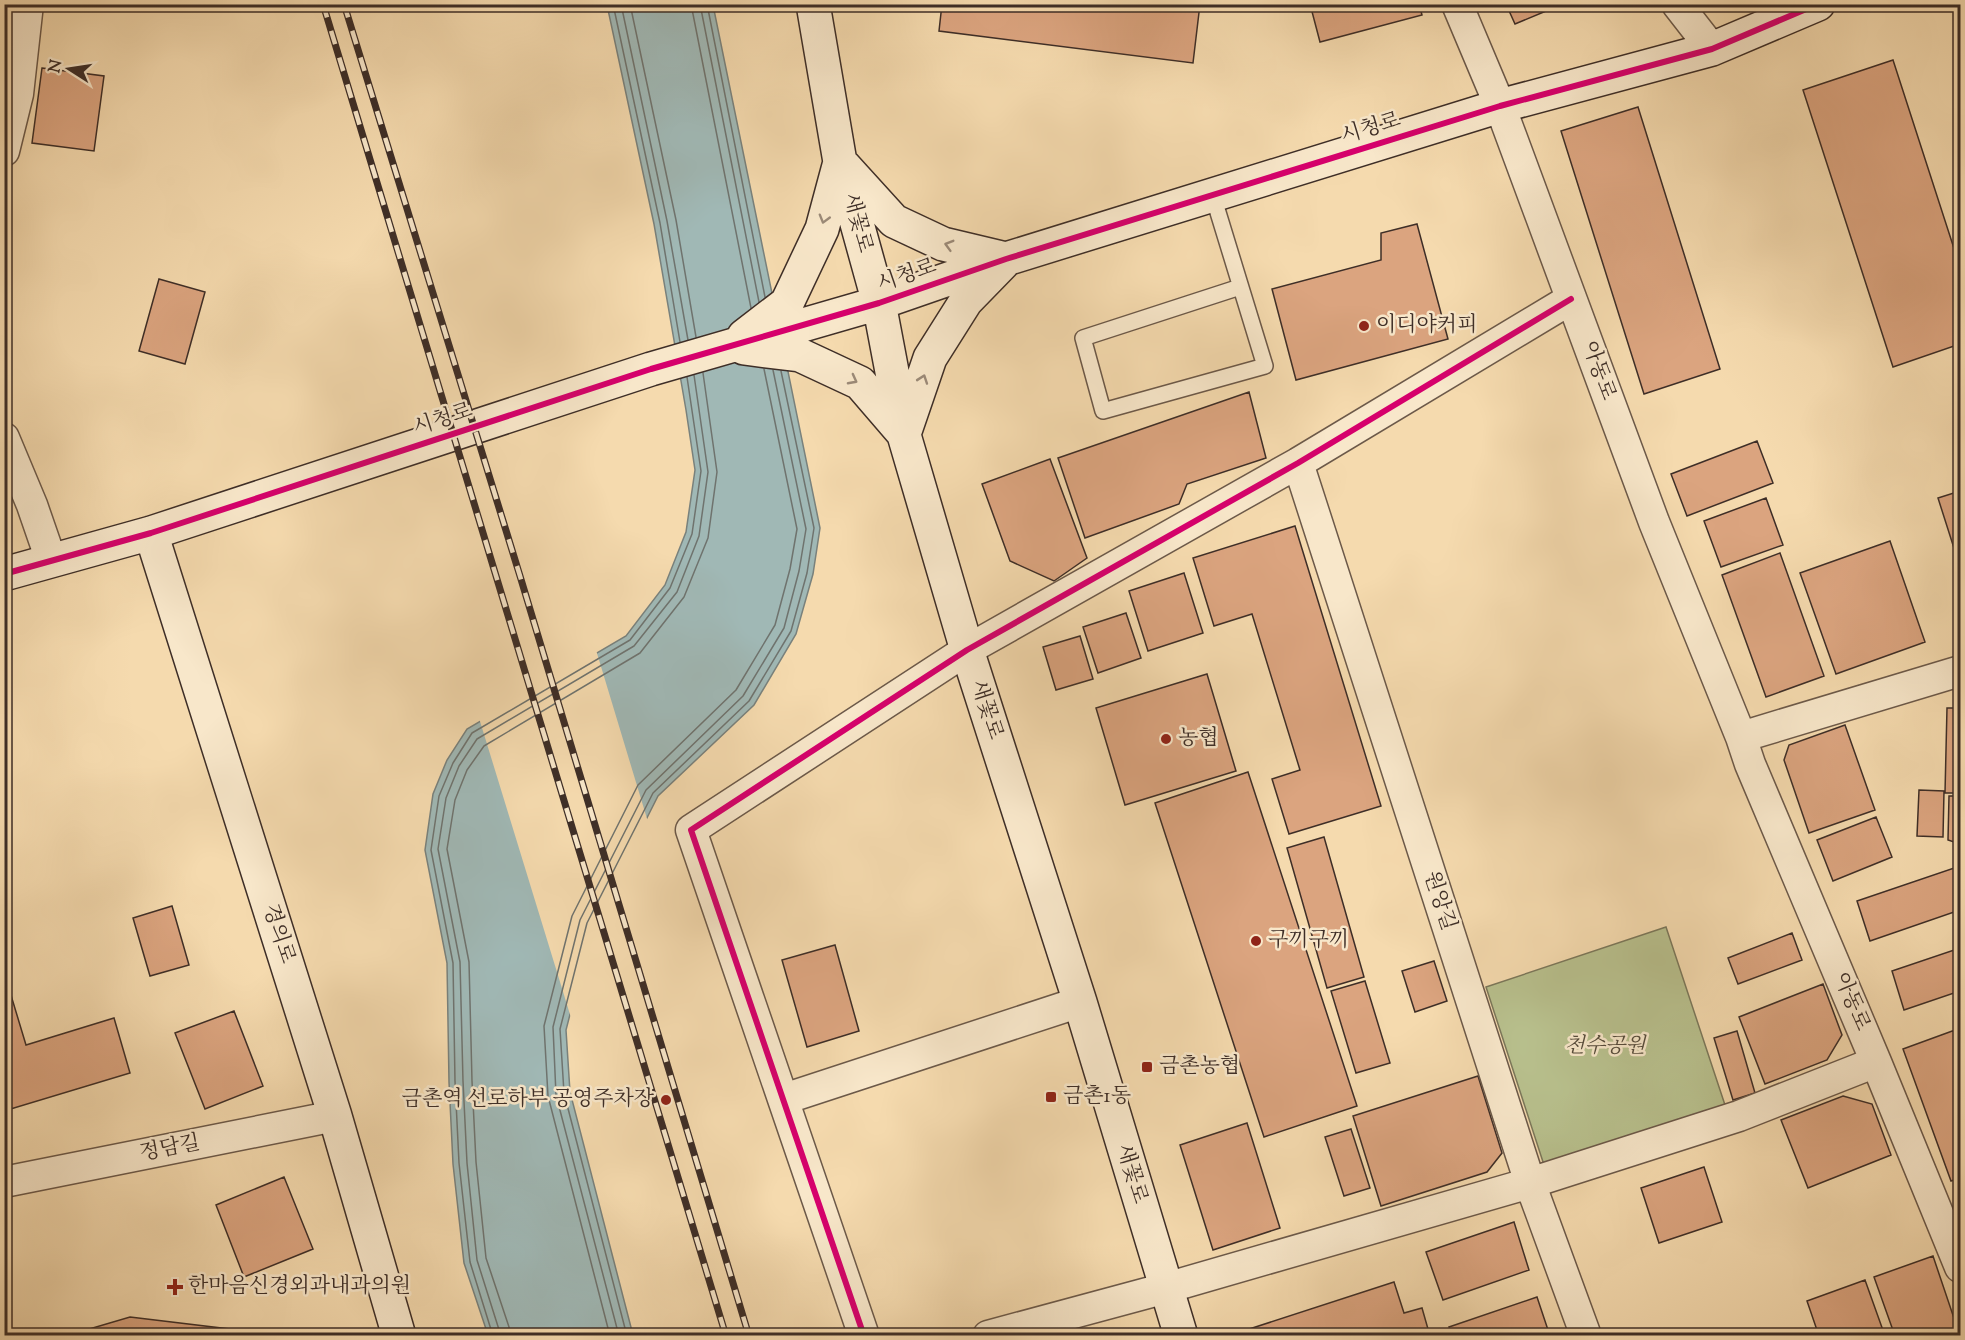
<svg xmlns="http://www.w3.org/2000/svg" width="1965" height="1340" font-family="'Sorts Mill Goudy','Noto Serif KR',serif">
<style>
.green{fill:#b8c08d;stroke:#7b775a;stroke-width:1.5}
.water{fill:#a0b8b5;stroke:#79817c;stroke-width:1.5}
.pier{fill:#f5daae}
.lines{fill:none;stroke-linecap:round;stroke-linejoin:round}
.shore{stroke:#6f736e;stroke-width:1.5}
.building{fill:#dba47f;stroke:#3e2e27;stroke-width:1.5}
.lane-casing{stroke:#6c5949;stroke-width:18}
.street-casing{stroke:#6c5949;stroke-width:33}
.secondary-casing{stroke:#3e2e27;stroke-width:36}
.lane{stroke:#f8e7ca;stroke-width:15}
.street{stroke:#f8e7ca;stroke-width:30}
.secondary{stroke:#f8e7ca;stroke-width:33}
.rail-casing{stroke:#3e2e27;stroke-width:7}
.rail{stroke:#f8e7ca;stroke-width:4.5;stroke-dasharray:14;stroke-linecap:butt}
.cycleway-casing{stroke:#f8e7ca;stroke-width:10}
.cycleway{stroke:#d6006c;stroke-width:6}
.oneway{stroke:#9b8a78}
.poi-dot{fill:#8f2418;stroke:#f8e7ca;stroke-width:2}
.labels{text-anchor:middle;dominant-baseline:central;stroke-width:5;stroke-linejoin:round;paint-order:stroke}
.street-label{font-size:21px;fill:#3e2e27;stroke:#f8e7ca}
.poi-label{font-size:21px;fill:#3e2e27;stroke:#f8e7ca;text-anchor:start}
.park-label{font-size:21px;font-style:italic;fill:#564b3b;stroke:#f8e7ca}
</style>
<rect width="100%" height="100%" fill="#f5daae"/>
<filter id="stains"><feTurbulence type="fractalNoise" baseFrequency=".00333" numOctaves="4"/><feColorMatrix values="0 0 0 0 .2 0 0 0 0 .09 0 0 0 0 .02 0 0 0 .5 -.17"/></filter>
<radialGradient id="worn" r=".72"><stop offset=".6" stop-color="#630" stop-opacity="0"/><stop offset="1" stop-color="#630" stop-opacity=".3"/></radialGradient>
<path class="green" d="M1666 927 1726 1108 1545 1168 1486 987Z"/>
<path class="water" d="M607 5H713L820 528 813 574 796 634 754 705 658 796 593 925 566 1030 570 1092 633 1335H488L464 1263 453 1164 449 1082 447 963 425 850 433 794 447 760 467 729 626 636 665 585 686 532 695 470 686 410 654 224Z"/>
<path class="pier" d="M596 650 648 822 596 926 572 1021 479 718Z"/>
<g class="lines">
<path class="shore" d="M613 4 660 223 680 342
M621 4 667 221 688 340
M630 4 676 220 696 337
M691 4 751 308
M700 4 759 302
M707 4 765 297
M493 1336 470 1262 459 1163 455 1081 453 963 431 850 439 796 453 763 472 733 630 640 670 588 692 534 701 471 687 377
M501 1336 477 1260 467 1163 463 1081 460 962 438 849 446 798 459 766 477 739 634 646 677 592 699 536 708 472 694 375
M510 1336 509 1327 486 1258 476 1162 472 1081 469 962 447 849 455 800 467 770 484 746 640 653 684 597 708 538 717 472 703 373
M610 1336 548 1096 544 1026 572 916 638 785 736 690 775 625 790 569 797 529 764 369
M619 1336 556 1095 553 1027 580 920 646 790 743 696 784 628 799 571 806 529 773 370
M627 1336 564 1093 560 1029 587 923 653 793 749 701 791 631 807 573 814 528 781 371"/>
</g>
<path class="building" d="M942 4H1200L1193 63 939 31Z
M1310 4H1419L1422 15 1320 42Z
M1506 4H1557L1558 6 1515 24Z
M1893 60 1960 267V344L1893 367 1803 90Z
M42 68 104 76 94 151 32 143Z
M1638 107 1720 369 1644 394 1561 131Z
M1417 224 1448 339 1296 380 1272 289 1381 260V233Z
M159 279 205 292 185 364 139 351Z
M1249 392 1266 458 1187 484 1179 504 1085 538 1058 458Z
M1757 441 1773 483 1687 516 1671 474Z
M1050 459 1087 558 1054 581 1010 561 982 484Z
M1960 491V567L1938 498Z
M1766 498 1783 545 1721 567 1704 521Z
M1295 526 1381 806 1289 834 1272 779 1300 770 1252 614 1214 626 1193 558Z
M1890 541 1925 642 1836 674 1800 573Z
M1780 553 1824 676 1766 697 1722 575Z
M1184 573 1203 633 1148 651 1129 591Z
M1126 613 1141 658 1098 673 1083 627Z
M1080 636 1093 679 1056 690 1043 647Z
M1207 674 1236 771 1125 805 1096 708Z
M1947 708H1960V793H1945Z
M1845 725 1875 810 1809 833 1784 760 1789 745Z
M1248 772 1357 1106 1264 1137 1155 803Z
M1919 790 1944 791 1943 837 1917 836Z
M1949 796H1960V844L1948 840Z
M1876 817 1892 857 1833 881 1817 840Z
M1324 837 1364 977 1327 988 1287 848Z
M1960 866V910L1870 941 1857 901Z
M172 906 189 965 150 976 133 918Z
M1792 933 1802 960 1738 984 1728 958Z
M835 945 859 1031 807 1047 782 960Z
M1960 948V991L1904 1010 1892 971Z
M1434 961 1447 1001 1415 1012 1402 971Z
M4 972 26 1045 114 1018 130 1073 4 1111Z
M1365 981 1390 1063 1356 1073 1331 991Z
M1823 984 1842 1035 1827 1060 1765 1084 1739 1017Z
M234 1011 263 1086 205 1109 175 1033Z
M1955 1030 1960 1045V1178L1951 1181 1903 1049Z
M1737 1031 1755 1093 1733 1100 1714 1038Z
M1478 1076 1502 1153 1487 1172 1381 1206 1353 1116Z
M1843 1096 1872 1104 1891 1155 1808 1188 1781 1120Z
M1247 1123 1280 1228 1213 1250 1180 1145Z
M1351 1129 1370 1188 1344 1196 1325 1137Z
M1704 1167 1722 1222 1659 1243 1641 1188Z
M284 1177 313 1249 244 1277 216 1205Z
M1514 1222 1529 1270 1443 1300 1426 1252Z
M1933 1256 1960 1336H1895L1874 1277Z
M1865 1280 1885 1336H1819L1807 1301Z
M1394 1282 1404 1313 1422 1308 1430 1336H1241L1240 1332Z
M1537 1297 1550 1336H1453L1449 1327Z
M130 1317 238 1330 240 1336H80L79 1332Z"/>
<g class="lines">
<defs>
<path id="lane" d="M1213 196 1265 366 1103 411 1083 338 1240 287"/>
<path id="street" d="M1457 4 1500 106 1654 522 1741 737 1960 671
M1677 4 1712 49
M4 151 18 94 28 4
M4 438 32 505 51 560
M1298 463 1530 1183 1586 1336
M1741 737 1750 764 1876 1062 1960 1267
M784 1099 1080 1002
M4 1182 335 1116
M864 1336 691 830 967 650 1298 463 1571 299
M988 1336 1166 1288 1530 1183 1739 1116 1876 1062"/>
<path id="secondary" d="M813 4 840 162 879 303 904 435 967 650 1080 1002 1181 1336
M844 166 894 221 943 244 1006 259
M744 336 787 303 822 229 840 162
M744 348 800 355 860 383 903 433
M904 434 930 358 966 301 1003 263
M151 533 335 1116 399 1336
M4 574 151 533 651 369 879 303 1006 259 1500 106 1712 49 1818 4"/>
</defs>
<use href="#lane" class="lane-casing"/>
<use href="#street" class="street-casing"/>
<use href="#secondary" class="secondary-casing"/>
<use href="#lane" class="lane"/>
<use href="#street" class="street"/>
<use href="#secondary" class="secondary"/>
<defs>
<path id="rail" d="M323 4 726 1336
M344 4 520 576 749 1336"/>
</defs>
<use href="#rail" class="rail-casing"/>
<use href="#rail" class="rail"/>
<defs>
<path id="cycleway" d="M4 574 151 533 651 369 879 303 1006 259 1500 106 1712 49 1818 4
M864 1336 691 830 967 650 1298 463 1571 299"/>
</defs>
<use href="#cycleway" class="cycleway-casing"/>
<use href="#cycleway" class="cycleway"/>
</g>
<defs><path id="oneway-chevron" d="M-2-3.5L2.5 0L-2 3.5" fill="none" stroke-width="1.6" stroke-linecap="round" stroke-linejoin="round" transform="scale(1.5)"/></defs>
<g class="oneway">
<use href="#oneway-chevron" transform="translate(824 219) rotate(106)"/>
<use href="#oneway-chevron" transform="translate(949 245) rotate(-164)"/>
<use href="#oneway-chevron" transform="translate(923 379) rotate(-71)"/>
<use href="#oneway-chevron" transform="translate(853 380) rotate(28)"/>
</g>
<g class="poi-dot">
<circle cx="1364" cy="326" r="6"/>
<circle cx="1166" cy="739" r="6"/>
<circle cx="1256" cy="941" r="6"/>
<rect x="1141" y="1061" width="12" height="12" rx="3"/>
<rect x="1045" y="1091" width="12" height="12" rx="3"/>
<circle cx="666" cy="1100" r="6"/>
<path d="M172 1278h6v6h6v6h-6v6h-6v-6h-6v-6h6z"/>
</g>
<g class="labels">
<g class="street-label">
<text transform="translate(1371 129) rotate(-17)">시청로</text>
<text transform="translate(857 223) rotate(75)">새꽃로</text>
<text transform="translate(907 276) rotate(-19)">시청로</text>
<text transform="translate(1598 371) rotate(70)">아동로</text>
<text transform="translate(443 420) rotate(-18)">시청로</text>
<text transform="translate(986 710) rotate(72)">새꽃로</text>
<text transform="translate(1439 901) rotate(72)">원앙길</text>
<text transform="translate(278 934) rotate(72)">경의로</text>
<text transform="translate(1851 1002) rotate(67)">아동로</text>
<text transform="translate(170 1149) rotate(-11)">정담길</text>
<text transform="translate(1131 1174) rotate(73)">새꽃로</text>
</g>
<g class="poi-label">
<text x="1376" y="326">이디야커피</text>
<text x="1178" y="739">농협</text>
<text x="1268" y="941">구끼구끼</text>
<text x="1159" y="1067">금촌농협</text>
<text x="1063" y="1097">금촌1동</text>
<text x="654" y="1100" text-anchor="end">금촌역 선로하부 공영주차장</text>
<text x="188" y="1287">한마음신경외과내과의원</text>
</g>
<g class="park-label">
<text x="1605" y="1047">천수공원</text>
</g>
</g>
<rect width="1965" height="1340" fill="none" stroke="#f5daae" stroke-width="24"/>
<rect x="6" y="6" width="1953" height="1328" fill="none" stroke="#3e2e27" stroke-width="3"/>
<rect x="12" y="12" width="1941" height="1316" fill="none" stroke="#3e2e27" stroke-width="1.5"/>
<g transform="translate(69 69) rotate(282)" stroke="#f8e7ca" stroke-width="4.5" paint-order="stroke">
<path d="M0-4.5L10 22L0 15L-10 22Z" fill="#3e2e27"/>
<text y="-9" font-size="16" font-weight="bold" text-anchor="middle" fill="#3e2e27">N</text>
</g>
<rect width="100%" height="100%" filter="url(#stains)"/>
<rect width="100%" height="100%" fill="url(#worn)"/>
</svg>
